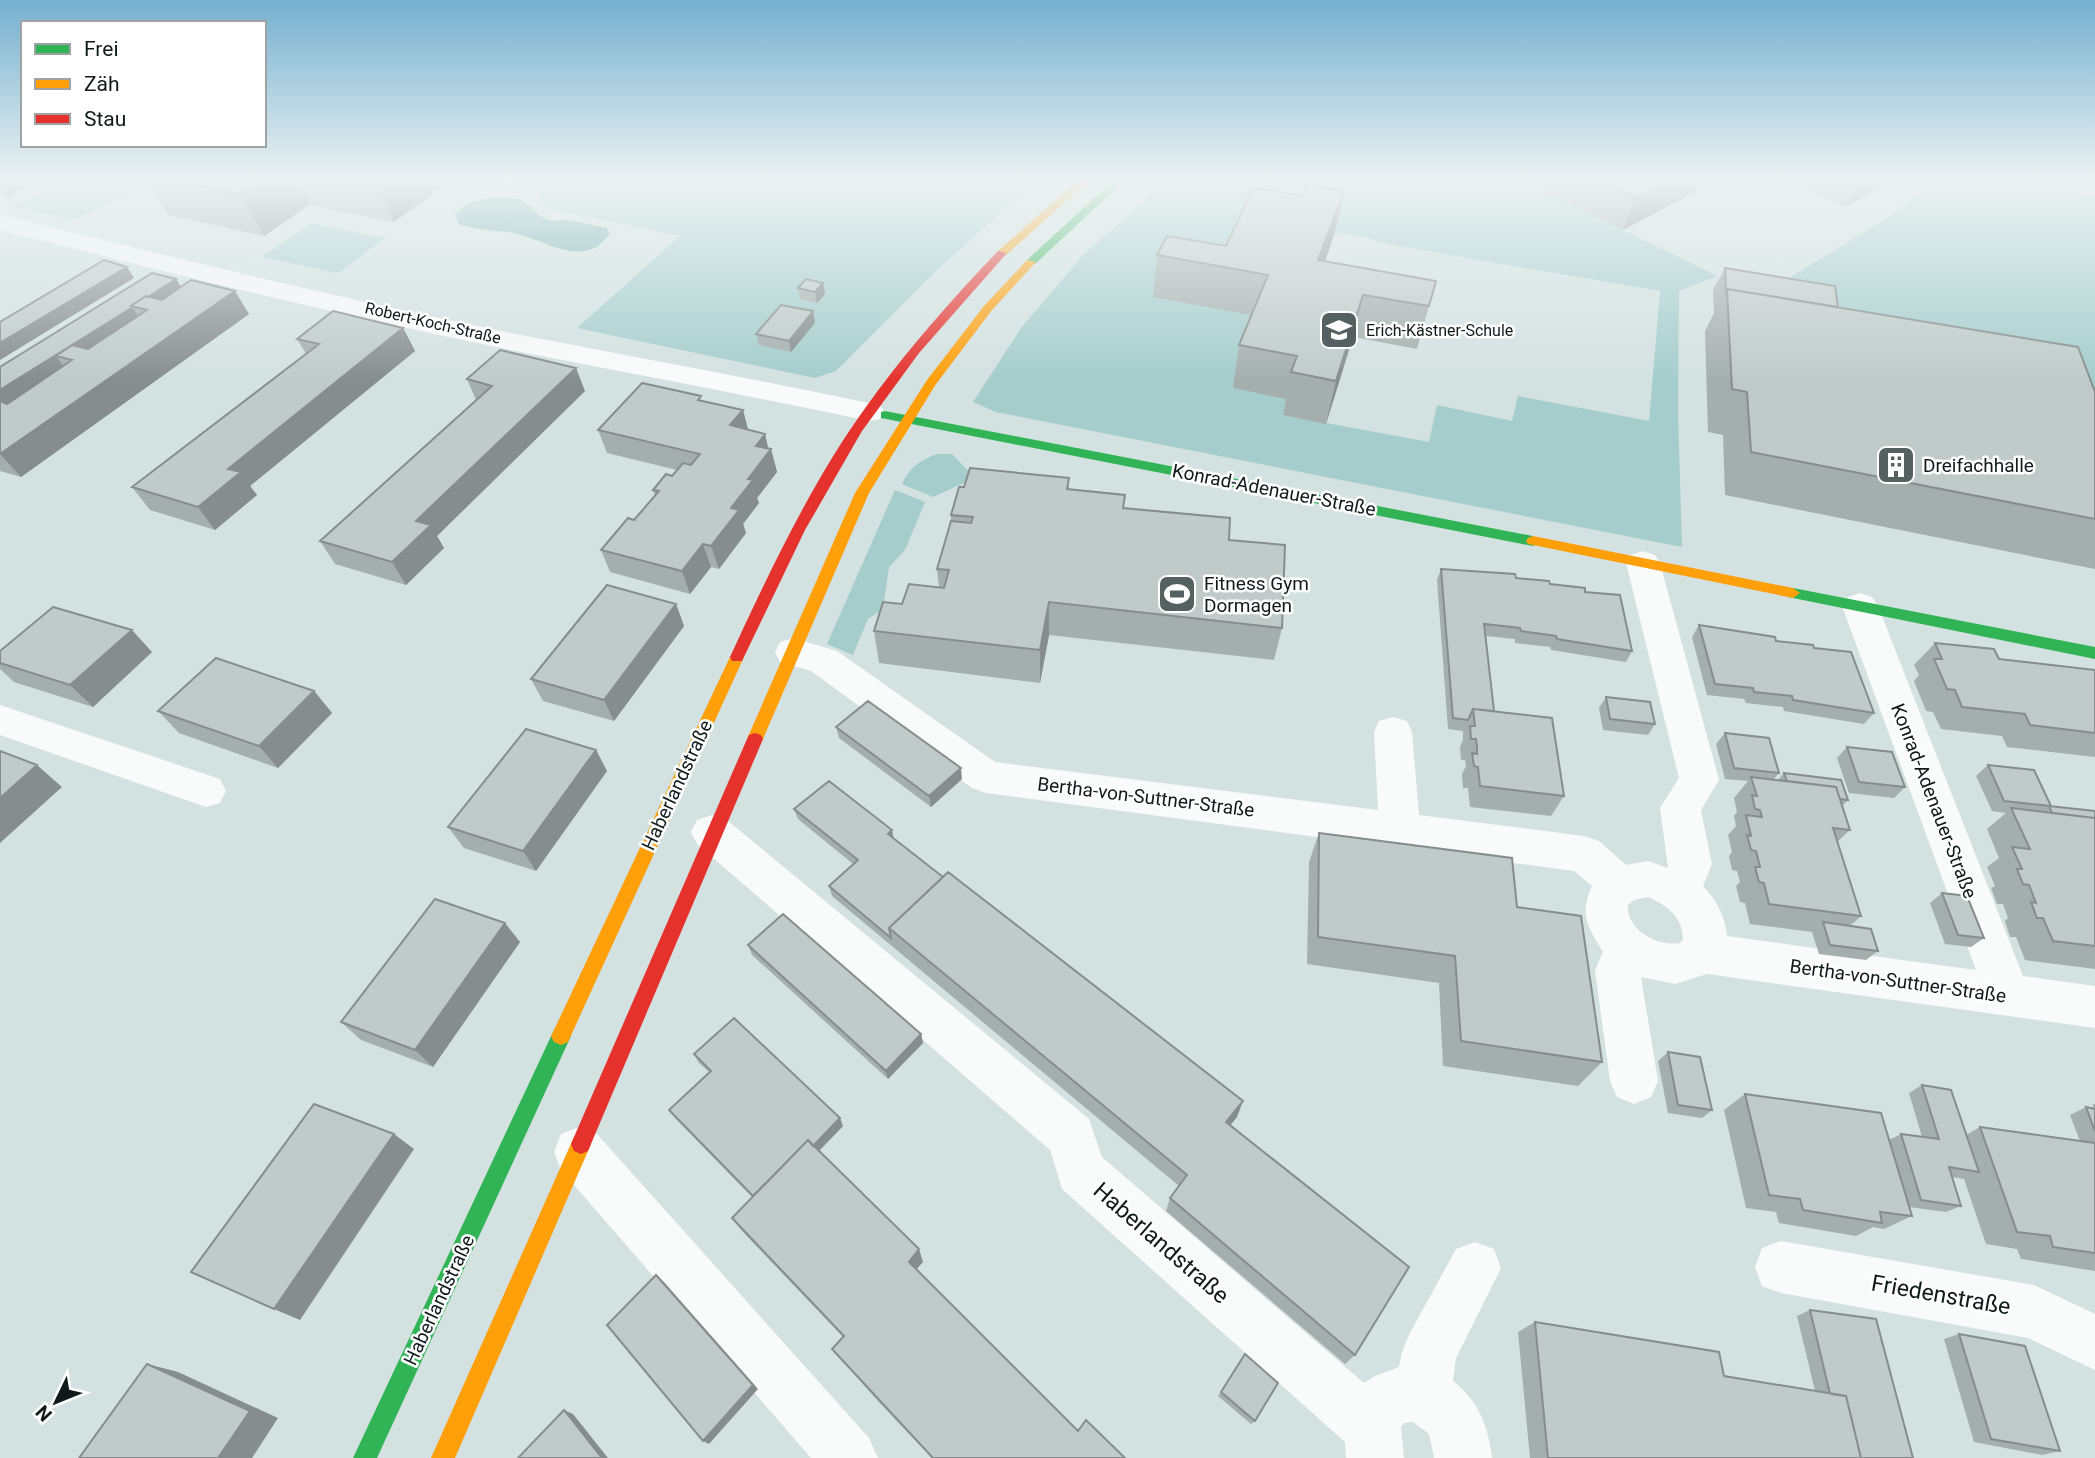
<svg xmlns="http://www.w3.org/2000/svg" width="2095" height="1458" font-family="Roboto,sans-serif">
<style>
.green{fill:#a4cdcc;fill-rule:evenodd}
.water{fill:#6aaaa9}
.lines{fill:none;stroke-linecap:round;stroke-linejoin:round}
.street{fill:#f9fafa;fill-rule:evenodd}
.fast{fill:#30b455;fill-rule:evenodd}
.slow{fill:#ff9f0a;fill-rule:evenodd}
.jam{fill:#e5322d;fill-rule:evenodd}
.wall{fill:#a4aead}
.shaded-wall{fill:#868d8d}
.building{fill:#bfcac9;stroke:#868d8d;stroke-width:2}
.labels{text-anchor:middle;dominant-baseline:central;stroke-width:5;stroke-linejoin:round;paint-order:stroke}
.far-street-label{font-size:16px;fill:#111a1a;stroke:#fff}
.far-poi-label{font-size:16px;fill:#111a1a;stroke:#fff;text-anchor:start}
.poi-label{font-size:19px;fill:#111a1a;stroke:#fff;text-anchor:start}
.street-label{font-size:19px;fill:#111a1a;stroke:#fff}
.near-street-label{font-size:23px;fill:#111a1a;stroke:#fff}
</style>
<rect width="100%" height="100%" fill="#d4e1e1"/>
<path class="green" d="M75 178H161L73 220 13 206Z
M535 178H1039L938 269 836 371 815 378 577 328 680 236 543 207Z
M1170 178H1515L1718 276 1679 291 1678 412 1682 547 996 412 973 402 1021 328 1084 254ZM1299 226 1369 238 1381 243 1660 291 1649 421 1518 396 1512 421 1437 405 1429 442 1283 415 1288 399 1261 317 1221 288Z
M1937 178H2047L2095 199V547L1761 295 1889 217Z
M311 223 385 238 338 273 262 257Z
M937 454H952L975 478 933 497 902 484C910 467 919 461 937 454Z
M895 490 925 502 905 550 889 567 883 609 868 619 853 655 827 644Z"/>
<path class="water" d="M506 197 523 200 540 216 552 221 567 220 607 228 610 234C606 237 602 243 598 246 570 263 536 235 508 232 491 230 476 230 459 224L455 215C468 198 485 199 506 197Z"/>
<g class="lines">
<path class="street" d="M0 214C174 258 350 301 526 336 640 358 755 379 869 403L880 405 884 412 880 419 869 421C755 397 641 375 526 353 350 318 174 274 0 230Z
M1643 551 1655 555 1660 563 1719 780 1701 810 1712 864 1703 886C1716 899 1726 918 1727 936L1976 970 1842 606 1848 597 1860 593 1872 597 1878 606 2023 976 2095 986V1028L1707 974 1675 984 1641 977 1658 1081 1651 1097 1634 1104 1617 1097 1610 1081 1595 970 1603 952C1588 928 1579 914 1592 886L1574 871 986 793 972 788 811 671 780 662 775 652 780 642 793 638 837 651 995 762 1378 810 1374 732 1379 721 1393 717 1407 721 1412 732 1419 815 1584 836 1599 841 1626 865 1648 861 1668 868 1660 808 1679 778 1626 563 1631 555ZM1648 897C1668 906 1683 917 1683 940L1680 943C1658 947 1626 930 1628 905L1634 900Z
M0 705 220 779 226 791 220 803 206 807 0 735Z
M712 815 727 820 1089 1119 1102 1157 1364 1383 1375 1376 1399 1367 1402 1352 1410 1333 1456 1249 1475 1242 1494 1249 1501 1268 1456 1358 1453 1381C1479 1401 1488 1426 1492 1458H1434L1429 1434 1413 1422 1404 1423 1401 1427 1404 1458H1346L1345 1442 1062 1189 1050 1150 697 844 691 832 697 820Z
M579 1127 597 1134 869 1438 878 1458H811L561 1170 554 1152 561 1134Z
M1781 1241 2034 1285 2095 1314V1370L2028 1338 1781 1293 1762 1286 1755 1267 1762 1248Z"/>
<path class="fast" d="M1116 178H1127L1035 264H1027V260Z
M885 411 1533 536 1540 541 1533 546 881 418V412Z
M1793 588 2095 647V659L1788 597 1786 593Z
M561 1027 568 1030 571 1036 377 1458H353L554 1030Z"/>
<path class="slow" d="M1081 178H1092L1006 255H998V251Z
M1027 260 1036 262 992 310 936 384 869 493 763 739 761 743H749L747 739 855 493 927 380 984 306Z
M1533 536 1793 588 1800 593 1793 598 1528 544 1526 541 1528 538Z
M737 651 744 657 568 1042 561 1045 554 1042 551 1036 554 1030 730 657Z
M581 1134 588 1137 591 1144 455 1458H431L574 1137Z"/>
<path class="jam" d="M998 251 1007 253 919 353 862 431 805 530 742 661H732L730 657C761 590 793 522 832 458 879 382 937 315 998 251Z
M755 733 761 735 763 739 588 1151 581 1154 574 1151 571 1144 574 1137 747 739 749 735Z"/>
</g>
<path class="wall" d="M0 178 10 197 0 194Z
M145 178H455L394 222 309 205 264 236 168 215Z
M1547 178H1701L1695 192 1623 230 1543 191Z
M1778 178H1896L1846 206Z
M1344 191 1335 232 1325 262 1429 306 1417 349 1353 337 1326 424 1283 415 1286 399 1233 388 1239 345 1251 315 1153 297 1157 255 1226 246 1302 195Z
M1725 268 1838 307 2095 392V569L1725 495 1723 435 1708 432 1705 331 1714 313 1713 290Z
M176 279 181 287 249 314 21 477 0 471V367Z
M823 283 825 294 817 303 800 299 798 288Z
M813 311 815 323 791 352 759 345 756 334Z
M403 328 415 351 250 486 257 495 215 530 150 510 132 487 306 354 297 339Z
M467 379 585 391 437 536 444 548 406 585 335 564 320 541 476 400Z
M702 401 743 410 748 430 765 434 768 449H771L777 472 757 498 759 503 743 524 746 533 719 569 711 567 690 594 610 572 601 550 634 520 655 496 653 490 672 476 677 470 607 453 598 430Z
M1069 478V490L1124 508 1229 540 1282 628 1274 660 1049 635 1040 683 879 663 874 631 902 604 939 587 937 569 951 521V515Z
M1441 569 1516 578 1585 592 1632 651 1626 662 1551 650 1550 647 1515 643V639L1486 636 1494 711 1564 796 1551 816 1470 807 1468 788H1463L1462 774 1466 766 1465 760H1461L1460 747 1463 740V731L1448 729 1437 580Z
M676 604 684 626 614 721 543 701 531 679Z
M1699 625 1814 648 1874 713 1864 724 1784 711 1783 707 1746 703 1744 699 1707 695 1692 637Z
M1935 643 1999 659 2095 670V757L2007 747 2002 736 1941 729 1933 712 1926 711 1914 681 1919 675 1914 665Z
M0 651 152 652 93 707 14 682 0 669Z
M314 691 332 713 278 768 179 733 158 711Z
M1606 697 1655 724 1648 735 1603 730 1599 708Z
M836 727 962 779 931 807 839 738Z
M1725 733 1779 773 1774 779 1778 780 1784 773 1848 800 1842 806 1850 830 1837 842 1861 916 1850 926 1878 951 1866 960 1819 954 1812 932 1750 924 1745 903 1740 902 1736 886 1740 882 1737 871 1732 870 1729 856 1732 852 1728 835 1736 826 1734 816 1737 812 1734 798 1748 781 1725 779 1716 744Z
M1847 747 1905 787 1894 798 1849 793 1837 758Z
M596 750 607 771 536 871 464 848 448 827Z
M1988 765 2051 806 2095 811V969L2025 960 2016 937H2010L2005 921 2008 918 2003 904H1997L1991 888 1995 886 1987 867 1999 858 1987 829 2006 813 1992 811 1976 776Z
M794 809 894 838 1237 1117 1230 1125 1355 1355 1345 1364 1166 1211 1170 1198 1179 1186 832 896 829 886 853 864 798 819Z
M1319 833 1602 1062 1578 1086 1443 1066 1439 983 1307 964 1309 862Z
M1942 893 1984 938 1971 947 1945 944 1930 903Z
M520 942 433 1067 361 1040 341 1022Z
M748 945 921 1034 923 1043 888 1079 752 955Z
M1668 1052 1712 1110 1702 1118 1668 1113 1658 1061Z
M694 1054 843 1126 819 1151 923 1262 916 1269 1078 1431 1125 1458H932L878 1401 832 1349 843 1337 742 1231 732 1218 752 1197 675 1118 669 1110 709 1072 699 1063Z
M1922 1085 1966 1135 1980 1127 2080 1141 2070 1115 2086 1107 2094 1109 2092 1105 2095 1104V1271L2021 1259 2017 1249 1986 1244 1964 1179 1952 1177 1961 1206 1946 1212 1909 1207 1912 1216 1884 1229 1873 1227 1856 1236 1779 1223 1776 1212 1746 1208 1724 1110 1745 1094 1889 1140 1901 1134 1922 1137 1909 1093Z
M1810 1310 1913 1458H1530L1518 1332 1535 1322 1724 1376 1815 1391 1797 1316Z
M1959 1334 2060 1451 2042 1455 1974 1442 1944 1339Z
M1242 1359 1255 1421 1251 1424 1218 1396Z"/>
<path class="shaded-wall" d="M18 178H47L10 197 2 186Z
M266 178H295L309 205 264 236 240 194Z
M380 178H455L394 222 375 181Z
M1674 178H1701L1695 192 1623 230 1636 197Z
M1862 178H1896L1846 206Z
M1344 191 1335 232 1310 303 1318 260Z
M127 267 134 278 0 360V343Z
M176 279 184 291 147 310 133 307Z
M823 283 825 294 817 303 815 292Z
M235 291 249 314 21 477 0 454Z
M1363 295 1353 337 1326 424 1336 381Z
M132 307 140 319 72 360 56 356 64 367 0 408V390Z
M813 311 815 323 791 352 789 341Z
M403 328 415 351 250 486 257 495 215 530 198 507 228 469Z
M576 368 585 391 437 536 444 548 406 585 392 562 416 521Z
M743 410 749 433 730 425Z
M765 434 769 452 771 449 777 472 757 498 759 503 743 524 746 533 719 569 711 546 731 508 756 446Z
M703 544 711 567 690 594 682 571Z
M1049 602V635L1040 683V650Z
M676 604 684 626 614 721 604 700Z
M132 630 152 652 93 707 70 685Z
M314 691 332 713 278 768 259 746Z
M596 750 607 771 536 871 523 851Z
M37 765 62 787 0 843V798Z
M961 768 962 779 931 807 929 796Z
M892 830 894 840 888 834Z
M505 923 520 942 433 1067 415 1050Z
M921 1034 923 1043 888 1079 886 1071Z
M1243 1101 1237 1117 1221 1137 1226 1122Z
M840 1118 843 1126 763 1209 759 1202Z
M394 1134 414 1149 300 1320 274 1309Z
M919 1249 923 1262 913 1273 909 1262Z
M656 1275 663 1281 758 1389 709 1444 703 1441Z
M147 1364 178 1372 278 1418 252 1458H218Z
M564 1410 573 1414 608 1458H602Z"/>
<path class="building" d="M0 178H18L2 186H0Z
M161 178H266L240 194Z
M358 178H380L375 181Z
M1594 178H1674L1636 197Z
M1306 185 1344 191 1318 260 1436 281 1429 306 1363 295 1336 381 1291 372 1297 356 1239 345 1268 275 1157 255 1167 236 1226 246 1253 188 1302 195Z
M104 260 127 267 0 343V322Z
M1725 268 1835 286 1838 307 1727 289 1726 291Z
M152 273 176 279 148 297 146 296 131 306 133 307 0 390V367Z
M806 279 823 283 815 292 798 288Z
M191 280 235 291 0 454V401L7 404 72 360 56 356 72 345 88 349 147 310 131 306 146 296 162 300Z
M1727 289 2078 347 2095 392V519L1751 452 1747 392 1732 389Z
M781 305 813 311 789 341 756 334Z
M333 311 403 328 228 469 241 472 198 507 132 487 319 344 297 339Z
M500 350 576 368 416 521 431 525 392 562 320 541 492 386 467 379Z
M642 383 701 396 698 400 743 410 730 425 765 434 756 446 771 449 748 479 753 480 731 508 739 510 711 546 703 544 682 571 601 550 628 518 634 520 659 491 653 490 666 474 672 476 683 463 691 465 700 454 598 430Z
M970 468 1069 478 1067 489 1125 495 1123 508 1230 518 1229 540 1285 545 1282 628 1049 602 1040 650 874 631 883 602 902 604 909 584 944 588 949 570 937 569 951 521 971 523 973 517 951 515 959 487H964Z
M1441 569 1515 574 1516 578 1549 581 1550 584 1585 588V592L1620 595 1632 651 1557 639 1556 636 1521 631 1520 628 1484 624 1494 711 1473 709 1468 720 1453 718Z
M607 585 676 604 604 700 531 679Z
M53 607 132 630 70 685 0 663V651Z
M1699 625 1775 637 1776 641 1813 645 1814 648 1851 652 1874 713 1793 700 1792 696 1754 692 1753 688 1715 684Z
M1935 643 1994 649 1999 659 2095 670V733L2030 725 2025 714 1962 707 1955 690 1947 689 1934 659H1942Z
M216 658 314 691 259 746 158 711Z
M1606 697 1650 702 1655 724 1610 719Z
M868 701 961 768 929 796 836 727Z
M1473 709 1552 718 1564 796 1480 786 1478 767 1474 766 1472 753 1477 754V746L1476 739H1471L1470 726H1475Z
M526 729 596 750 523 851 448 827Z
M1725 733 1769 738 1779 773 1734 768Z
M1847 747 1892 752 1905 787 1859 782Z
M0 751 37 765 0 798Z
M1988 765 2034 770 2051 806 2004 801Z
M1784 773 1841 780 1848 800 1840 799 1836 787 1787 781Z
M1751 777 1836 787 1850 830 1833 828 1861 916 1769 904 1764 883 1759 882 1755 867H1760L1756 851 1751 850 1747 835 1751 836 1746 815 1762 817 1760 810 1755 809 1752 795 1757 796Z
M829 781 892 830 888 834 943 877 889 928 891 938 829 886 858 860 794 809Z
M2049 806 2095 811V818L2052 813Z
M2011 808 2095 818V946L2053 941 2043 918H2037L2031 902 2036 903 2029 885 2023 884 2017 869H2022L2012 847 2030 849Z
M1319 833 1512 858 1517 907 1581 916 1602 1062 1461 1041 1455 956 1318 937Z
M948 872 1243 1101 1226 1122 1409 1267 1355 1355 1170 1198 1187 1175 889 928Z
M1942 893 1967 896 1984 938 1958 935Z
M435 899 505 923 415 1050 341 1022Z
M783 914 921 1034 886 1071 748 945Z
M1823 922 1871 929 1878 951 1830 945Z
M734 1018 840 1118 813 1146 808 1140 753 1196 669 1110 711 1071 694 1054Z
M1668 1052 1700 1057 1712 1110 1678 1105Z
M1922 1085 1951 1090 1979 1172 1949 1167 1961 1206 1921 1200 1901 1134 1939 1139Z
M1745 1094 1881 1113 1912 1216 1880 1212 1882 1223 1803 1210 1800 1199 1769 1195Z
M314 1104 394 1134 274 1309 191 1272Z
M2086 1107 2095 1109V1131Z
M1980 1127 2095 1143V1253L2053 1247 2050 1236 2017 1232Z
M808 1140 919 1249 909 1262 1078 1431 1086 1420 1125 1458H933L832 1349 844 1336 732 1218Z
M656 1275 753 1385 703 1441 607 1325Z
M1810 1310 1876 1319 1913 1458H1861L1846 1396 1830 1394Z
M1535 1322 1719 1352 1724 1376 1846 1396 1861 1458H1548Z
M1959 1334 2025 1346 2060 1451 1991 1439Z
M1245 1354 1278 1383 1255 1421 1221 1392Z
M147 1364 250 1411 218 1458H79Z
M564 1410 602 1458H518Z"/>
<linearGradient id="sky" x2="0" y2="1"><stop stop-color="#75b0cf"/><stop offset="0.47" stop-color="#ecf2f2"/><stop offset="1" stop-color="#ecf2f2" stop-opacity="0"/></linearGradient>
<rect width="2095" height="382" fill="url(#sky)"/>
<defs>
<symbol id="school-square" viewBox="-11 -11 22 22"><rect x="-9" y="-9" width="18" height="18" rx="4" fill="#556060" stroke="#fff"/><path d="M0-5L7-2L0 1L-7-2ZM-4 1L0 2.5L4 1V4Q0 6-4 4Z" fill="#fff"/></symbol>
<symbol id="building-square" viewBox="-11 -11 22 22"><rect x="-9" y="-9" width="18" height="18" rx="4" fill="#556060" stroke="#fff"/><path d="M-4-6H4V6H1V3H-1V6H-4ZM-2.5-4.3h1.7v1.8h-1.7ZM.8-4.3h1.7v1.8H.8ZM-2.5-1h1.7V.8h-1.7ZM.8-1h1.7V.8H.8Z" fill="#fff"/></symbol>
<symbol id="stadium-square" viewBox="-11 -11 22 22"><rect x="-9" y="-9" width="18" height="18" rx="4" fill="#556060" stroke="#fff"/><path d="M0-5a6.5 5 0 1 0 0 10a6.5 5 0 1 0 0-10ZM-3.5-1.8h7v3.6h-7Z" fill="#fff"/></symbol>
</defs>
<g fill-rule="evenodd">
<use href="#school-square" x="1317" y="308" width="44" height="44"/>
<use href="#building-square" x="1874" y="443" width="44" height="44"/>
<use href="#stadium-square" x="1155" y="572" width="44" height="44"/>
</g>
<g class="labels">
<g class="far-street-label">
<text transform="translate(433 323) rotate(13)">Robert-Koch-Straße</text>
</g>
<g class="far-poi-label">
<text x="1366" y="330">Erich-Kästner-Schule</text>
</g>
<g class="poi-label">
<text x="1923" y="465">Dreifachhalle</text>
<text x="1204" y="583">Fitness Gym<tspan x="1204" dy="22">Dormagen</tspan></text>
</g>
<g class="street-label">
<text transform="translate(1274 490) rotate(11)">Konrad-Adenauer-Straße</text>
<text transform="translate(677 785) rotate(-65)">Haberlandstraße</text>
<text transform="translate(1146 797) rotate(7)">Bertha-von-Suttner-Straße</text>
<text transform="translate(1934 801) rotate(69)">Konrad-Adenauer-Straße</text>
<text transform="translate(1898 981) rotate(8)">Bertha-von-Suttner-Straße</text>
<text transform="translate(439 1300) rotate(-65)">Haberlandstraße</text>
</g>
<g class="near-street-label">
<text transform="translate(1161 1243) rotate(41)">Haberlandstraße</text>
<text transform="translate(1941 1295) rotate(10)">Friedenstraße</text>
</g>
</g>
<rect x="21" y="21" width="245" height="126" fill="#ffffff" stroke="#a0a3a3" stroke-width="2"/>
<rect x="35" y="44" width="35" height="10" fill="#30b455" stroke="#a0a3a3" stroke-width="2"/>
<text x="84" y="56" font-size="21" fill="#111a1a">Frei</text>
<rect x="35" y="79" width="35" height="10" fill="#ff9f0a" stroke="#a0a3a3" stroke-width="2"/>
<text x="84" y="91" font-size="21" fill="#111a1a">Zäh</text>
<rect x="35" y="114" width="35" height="10" fill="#e5322d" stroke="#a0a3a3" stroke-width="2"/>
<text x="84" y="126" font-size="21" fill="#111a1a">Stau</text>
<g transform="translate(56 1402) rotate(227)" stroke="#ffffff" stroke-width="5" paint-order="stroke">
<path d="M0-5L12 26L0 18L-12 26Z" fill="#111a1a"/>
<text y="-10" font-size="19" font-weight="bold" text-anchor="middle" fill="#111a1a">N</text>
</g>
</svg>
